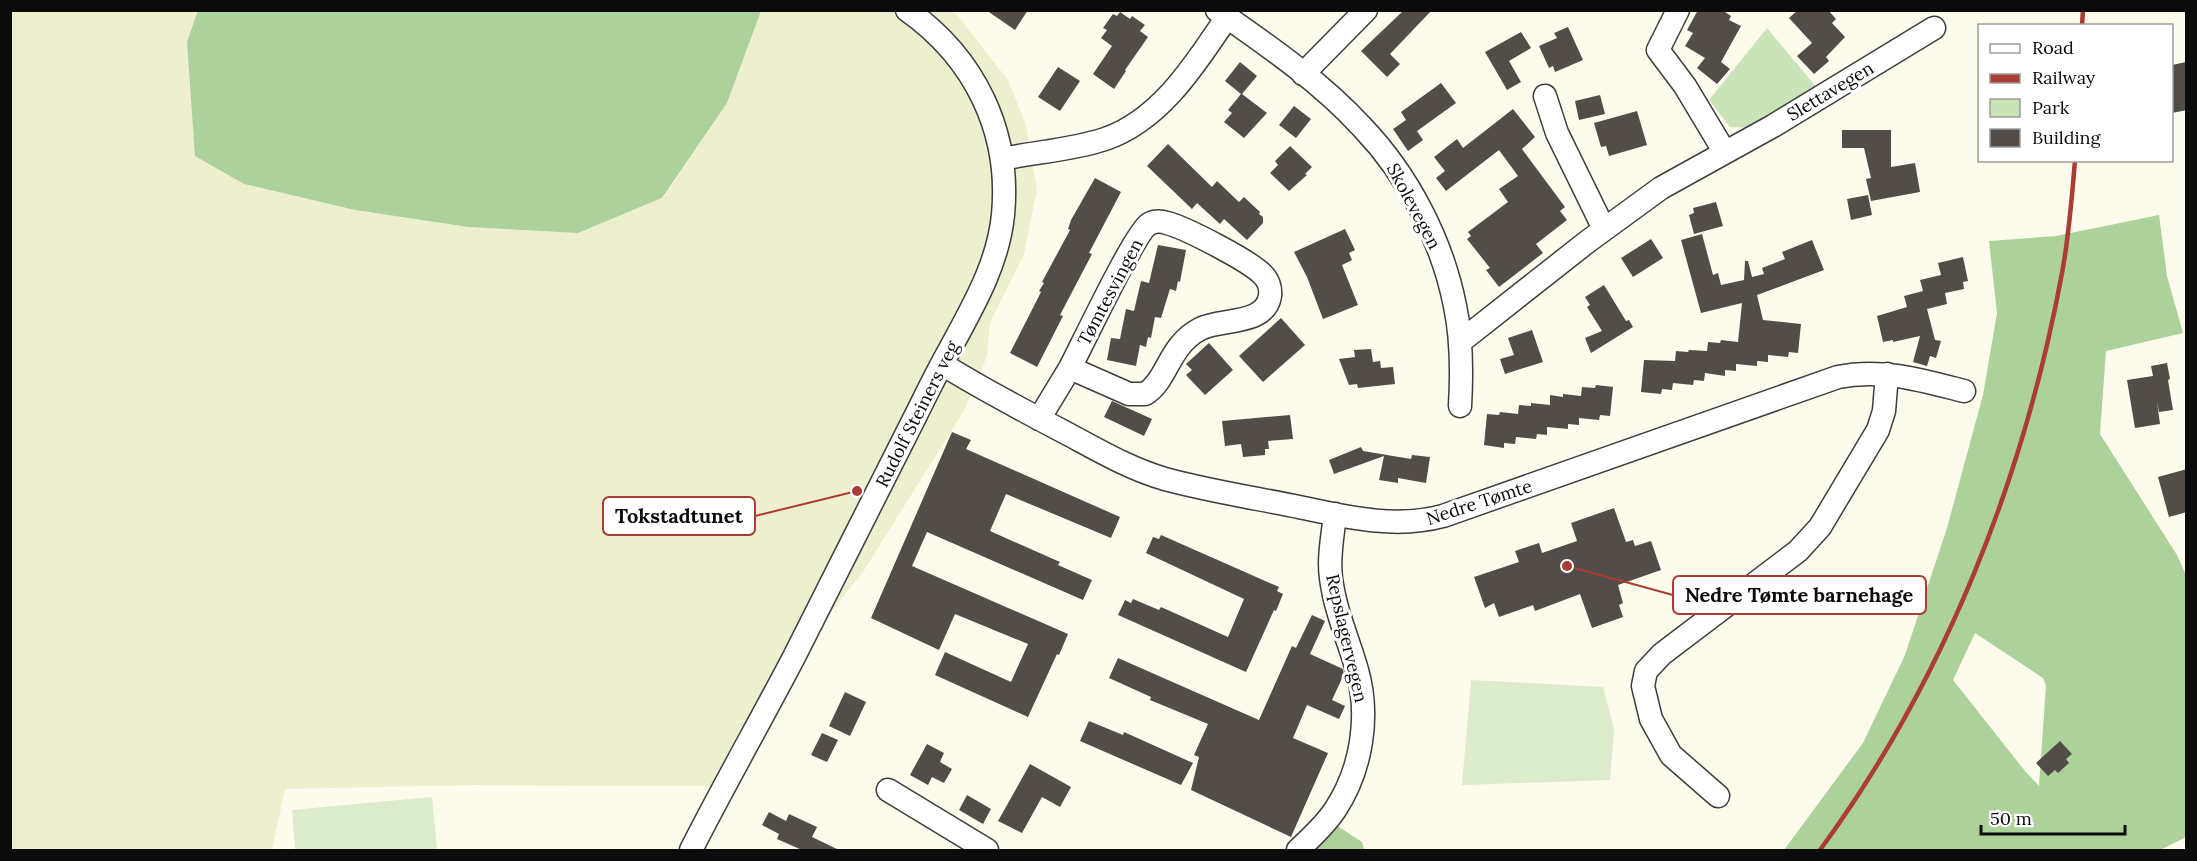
<svg xmlns="http://www.w3.org/2000/svg" width="2197" height="861" font-family="Lora,serif">
<style>
.farmland{fill:#eeefce}
.green{fill:#cae3b9}
.forest{fill:#add19a;fill-rule:evenodd}
.pitch{fill:#dcebca}
.building{fill:#524d49}
.lines{fill:none;stroke-linecap:round;stroke-linejoin:round}
.minor-casing{stroke:#3e3e3e;stroke-width:25}
.minor{stroke:#fff;stroke-width:22}
.rail{stroke:#aa3c34;stroke-width:4.5}
.labels{text-anchor:middle;dominant-baseline:central;stroke-width:6;stroke-linejoin:round;paint-order:stroke}
.street-label{font-size:18px;fill:#0b0b0b;stroke:#fff}
.leader{fill:none;stroke:#aa3c34;stroke-width:2}
.callout-dot{fill:#aa3c34;stroke:#fff;stroke-width:2}
.callout{fill:#fff;stroke:#aa3c34;stroke-width:2}
.callout-label{font-size:20px;text-anchor:middle;font-weight:bold;fill:#0b0b0b}
</style>
<rect width="100%" height="100%" fill="#fdfbeb"/>
<path class="farmland" d="M950 10 958 16 1008 80 1026 125 1037 190 1024 254 990 323 987 356 965 409 863 572 815 632 763 740 744 763 732 786 476 785 285 789 272 850H11L10 11H198L187 42 244 184 355 210 468 227 578 233 663 198 727 103 761 11Z"/>
<path class="green" d="M1767 28 1818 89 1752 128 1730 127 1709 100Z"/>
<path class="forest" d="M198 10H761V11L727 103 662 198 578 233 468 227 355 210 244 184 195 156 187 42Z
M2159 215 2167 276 2183 333 2106 351 2100 434 2177 555 2186 575V837L2160 850H1784L1863 743 1905 655 1947 528 1983 395 1997 313 1989 241 2056 236ZM1975 633 2043 678 2046 686 2039 786 2025 771 1953 680Z
M1322 816 1362 842 1364 850H1292Z"/>
<path class="pitch" d="M1471 680 1603 687 1614 729 1610 780 1462 785Z
M432 797 437 850H295L292 810Z"/>
<path class="building" d="M986 10H1028L1015 30Z
M1404 10H1432L1390 54 1400 64 1387 77 1361 51Z
M1698 10H1722L1731 16 1729 20 1741 26 1721 62 1730 69 1717 84 1697 68 1705 58 1685 46 1693 33 1687 30Z
M1798 10H1828L1836 19 1832 23 1845 37 1826 57 1829 61 1814 74 1797 56 1812 43 1789 18Z
M1120 12 1130 19 1132 16 1145 25 1140 31 1148 37 1125 70 1126 71 1114 89 1093 74 1112 46 1101 38 1107 30 1103 28 1113 14 1117 16Z
M1568 27 1583 60 1555 72 1553 66 1549 68 1539 46 1557 38 1554 33Z
M1521 32 1531 48 1509 61 1521 82 1507 90 1485 52Z
M1240 62 1257 76 1242 94 1267 113 1244 138 1224 122 1232 113 1228 110 1241 94 1225 81Z
M2186 62 2187 110 2172 113V65Z
M1058 67 1080 81 1060 111 1038 97Z
M1441 83 1456 103 1417 131 1423 140 1408 151 1393 129 1406 120 1401 112Z
M1600 95 1605 114 1579 120 1575 101Z
M1294 106 1311 119 1296 138 1279 125Z
M1513 109 1535 137 1522 149 1565 207 1560 211 1567 220 1536 244 1543 253 1499 287 1486 270 1490 268 1467 239 1471 236 1468 232 1508 202 1499 189 1518 176 1499 150 1446 191 1436 178 1445 171 1434 157 1457 139 1463 148Z
M1637 111 1647 145 1609 156 1606 146 1601 147 1594 123Z
M1842 130H1891V167L1915 163 1920 192 1871 201 1866 179 1871 178 1864 148H1842Z
M1168 144 1212 187 1217 181 1239 202 1244 197 1260 212 1259 214 1263 217V223L1247 240 1224 219 1220 224 1197 203 1192 209 1147 166Z
M1290 146 1312 167 1305 174 1307 175 1289 191 1270 173 1278 165 1275 161Z
M1095 178 1121 192 1089 253 1092 254 1060 315 1063 316 1037 367 1010 353 1041 292 1039 291 1044 283 1042 282 1070 230 1068 229 1071 220Z
M1868 195 1872 215 1851 220 1847 199Z
M1716 202 1723 226 1694 234 1689 215 1694 213 1693 208Z
M1345 229 1355 250 1349 253 1352 260 1342 265 1358 305 1323 319 1307 277 1294 252Z
M1702 234 1713 275 1718 273 1721 285 1744 280 1745 261H1748L1752 277 1764 274 1762 268 1785 259 1782 252 1812 240 1824 270 1757 295 1763 320 1801 324 1798 353 1789 352 1788 357 1768 355V362L1757 361V366L1736 364V371L1725 370V376L1705 373 1704 381 1694 380 1693 385 1673 383 1672 390 1662 389 1661 394 1641 392 1644 360 1675 361 1676 351 1688 352 1689 350 1707 351 1708 342 1720 343 1721 340 1738 342 1742 303 1701 313 1681 240Z
M1651 239 1663 258 1633 277 1621 258Z
M1158 245 1186 250 1180 282 1178 281 1176 291 1170 289 1161 318 1155 317 1151 338 1148 337 1146 347 1140 345 1136 366 1107 360 1111 338 1120 339 1126 309 1134 311 1141 281 1149 283Z
M1963 257 1968 281 1963 282 1964 289 1945 293 1947 304 1927 309 1935 340 1941 341 1936 358 1930 356 1927 366 1913 362 1920 336 1893 342V340L1883 342 1877 316 1907 307 1904 296 1923 291 1920 280 1941 275 1938 263Z
M1604 285 1626 321 1629 320 1633 327 1591 353 1585 338 1602 331 1587 307 1590 305 1585 297Z
M1281 318 1305 345 1263 382 1239 356Z
M1532 330 1543 362 1505 374 1500 359 1514 355 1508 338Z
M1209 343 1233 370 1205 395 1186 375 1192 370 1186 364Z
M1371 349 1373 362 1380 361 1381 368 1393 367 1395 384 1358 388 1357 384 1349 385 1339 359 1355 357 1354 350Z
M2167 363 2170 379 2168 380 2173 410 2159 412 2157 402 2160 424 2135 428 2127 380 2153 376 2151 366Z
M1596 385 1613 387 1610 416 1600 415 1599 420 1579 418V425L1568 424V429L1547 427V435L1537 434 1536 439 1516 437 1515 444 1504 443V448L1484 445 1487 414 1499 415 1500 412 1518 414 1519 405 1531 406V403L1550 405V395L1563 397V394L1581 396 1582 387 1595 388Z
M1112 401 1152 419 1144 436 1104 417Z
M1290 415 1293 439 1268 441 1269 449H1265V455L1243 457 1241 444 1225 446 1222 421Z
M952 432 971 440 966 449 1120 517 1111 538 1006 494 990 531 1060 562 1058 565 1092 580 1083 600 927 532 912 566 1068 634 1059 655 1057 654 1028 717 935 675 945 652 1011 682 1028 644 955 614 939 650 871 618Z
M1361 447 1363 451 1411 459 1412 455 1430 457 1426 483 1398 478V483L1379 480 1384 456 1334 474 1329 460Z
M2187 469V512L2169 517 2158 477Z
M1614 508 1626 542 1633 540 1635 546 1651 541 1661 570 1618 585 1623 603 1619 605 1623 617 1592 628 1580 594 1535 611 1533 605 1499 617 1494 603 1485 608 1474 577 1519 562 1515 551 1539 543 1542 553 1577 541 1571 523Z
M1161 535 1279 587 1277 591 1283 594 1276 611 1274 610 1246 672 1118 615 1125 600 1131 603 1133 599 1159 610 1161 607 1228 637 1244 599 1146 553 1153 537 1159 539Z
M1312 615 1325 621 1310 654 1343 669 1344 674 1332 700 1345 706 1339 719 1307 705 1293 738 1328 753 1291 837 1191 790 1199 757 1194 755 1208 724 1150 700 1151 697 1109 678 1118 658 1259 720 1292 646 1296 648Z
M845 692 866 702 850 736 829 726Z
M1089 721 1123 735 1124 732 1193 763 1181 785 1080 741Z
M822 733 838 740 827 762 811 755Z
M2060 741 2072 754 2066 759 2069 763 2058 773 2055 770 2048 776 2036 763Z
M927 744 944 753 940 762 952 769 944 783 932 777 928 785 910 775Z
M1030 764 1071 787 1060 807 1042 797 1022 833 998 821Z
M967 795 991 809 983 824 959 810Z
M769 812 786 821 789 814 817 827 812 837 839 850H802L777 839 779 834 762 825Z"/>
<g class="lines">
<defs>
<path id="minor" d="M1217 10C1267 45 1321 82 1362 127 1408 175 1442 240 1455 306 1462 339 1462 372 1460 406
M1678 10 1658 50 1685 86 1724 151
M1303 74 1366 10
M1545 96 1557 133 1604 229
M1002 159C1036 152 1072 150 1105 139 1161 120 1196 63 1227 17
M1460 342 1587 242 1661 188 1773 126 1934 28
M942 364C982 389 1024 411 1066 433 1098 450 1130 469 1165 479 1209 491 1255 498 1299 507 1347 517 1395 529 1443 516L1838 377C1881 368 1921 380 1964 391
M1039 419 1070 368 1129 394H1145C1168 380 1168 346 1200 329 1221 318 1265 326 1270 296 1271 288 1268 280 1263 275 1250 261 1186 228 1167 223 1161 221 1154 221 1149 224 1136 231 1081 347 1070 368
M888 790 987 850
M1718 796 1671 755 1651 719 1643 686 1646 671 1662 654 1798 551 1820 527 1878 430 1884 411 1887 374
M691 850C724 785 760 722 794 657 835 577 875 495 916 415 927 393 937 372 949 351 972 308 998 265 1003 215 1011 132 975 58 907 10
M1298 850C1311 838 1325 825 1335 810 1362 769 1370 716 1357 670 1348 639 1335 610 1331 578 1328 557 1333 535 1335 514"/>
</defs>
<use href="#minor" class="minor-casing"/>
<use href="#minor" class="minor"/>
<path class="rail" d="M2082 26 2083 10
M1820 850C1944 681 2024 479 2062 273 2069 236 2072 198 2075 160"/>
</g>
<g class="labels">
<g class="street-label">
<text transform="translate(1830 91) rotate(-31)">Slettavegen</text>
<text transform="translate(1414 206) rotate(62)">Skolevegen</text>
<text transform="translate(1110 292) rotate(-62)">Tømtesvingen</text>
<text transform="translate(917 414) rotate(-63)">Rudolf Steiners veg</text>
<text transform="translate(1479 502) rotate(-18)">Nedre Tømte</text>
<text transform="translate(1347 638) rotate(77)">Repslagervegen</text>
</g>
</g>
<path class="leader" d="M857 491L755 516M1567 566L1673 595"/>
<g class="callout-dot">
<circle cx="857" cy="491" r="6"/>
<circle cx="1567" cy="566" r="6"/>
</g>
<g class="callout">
<rect x="603" y="497" width="152" height="38" rx="6"/>
<rect x="1673" y="576" width="253" height="38" rx="6"/>
</g>
<g class="callout-label">
<text x="679" y="523">Tokstadtunet</text>
<text x="1799" y="602">Nedre Tømte barnehage</text>
</g>
<rect width="2197" height="861" fill="none" stroke="#0b0b0b" stroke-width="24"/>
<rect x="1978" y="24" width="195" height="138" fill="#ffffff" stroke="#9d9d9d" stroke-width="1.5"/>
<rect x="1990" y="44" width="30" height="9" fill="#ffffff" stroke="#9d9d9d" stroke-width="1.5"/>
<text x="2032" y="54" font-size="18" fill="#0b0b0b">Road</text>
<rect x="1990" y="74" width="30" height="9" fill="#aa3c34" stroke="#9d9d9d" stroke-width="1.5"/>
<text x="2032" y="84" font-size="18" fill="#0b0b0b">Railway</text>
<rect x="1990" y="99" width="30" height="18" fill="#cae3b9" stroke="#9d9d9d" stroke-width="1.5"/>
<text x="2032" y="114" font-size="18" fill="#0b0b0b">Park</text>
<rect x="1990" y="129" width="30" height="18" fill="#524d49" stroke="#9d9d9d" stroke-width="1.5"/>
<text x="2032" y="144" font-size="18" fill="#0b0b0b">Building</text>
<path d="M1981 825v9h144v-9" fill="none" stroke="#0b0b0b" stroke-width="3"/>
<text x="1990" y="825" font-size="18" fill="#0b0b0b" stroke="#ffffff" stroke-width="4.5" paint-order="stroke">50 m</text>
</svg>
